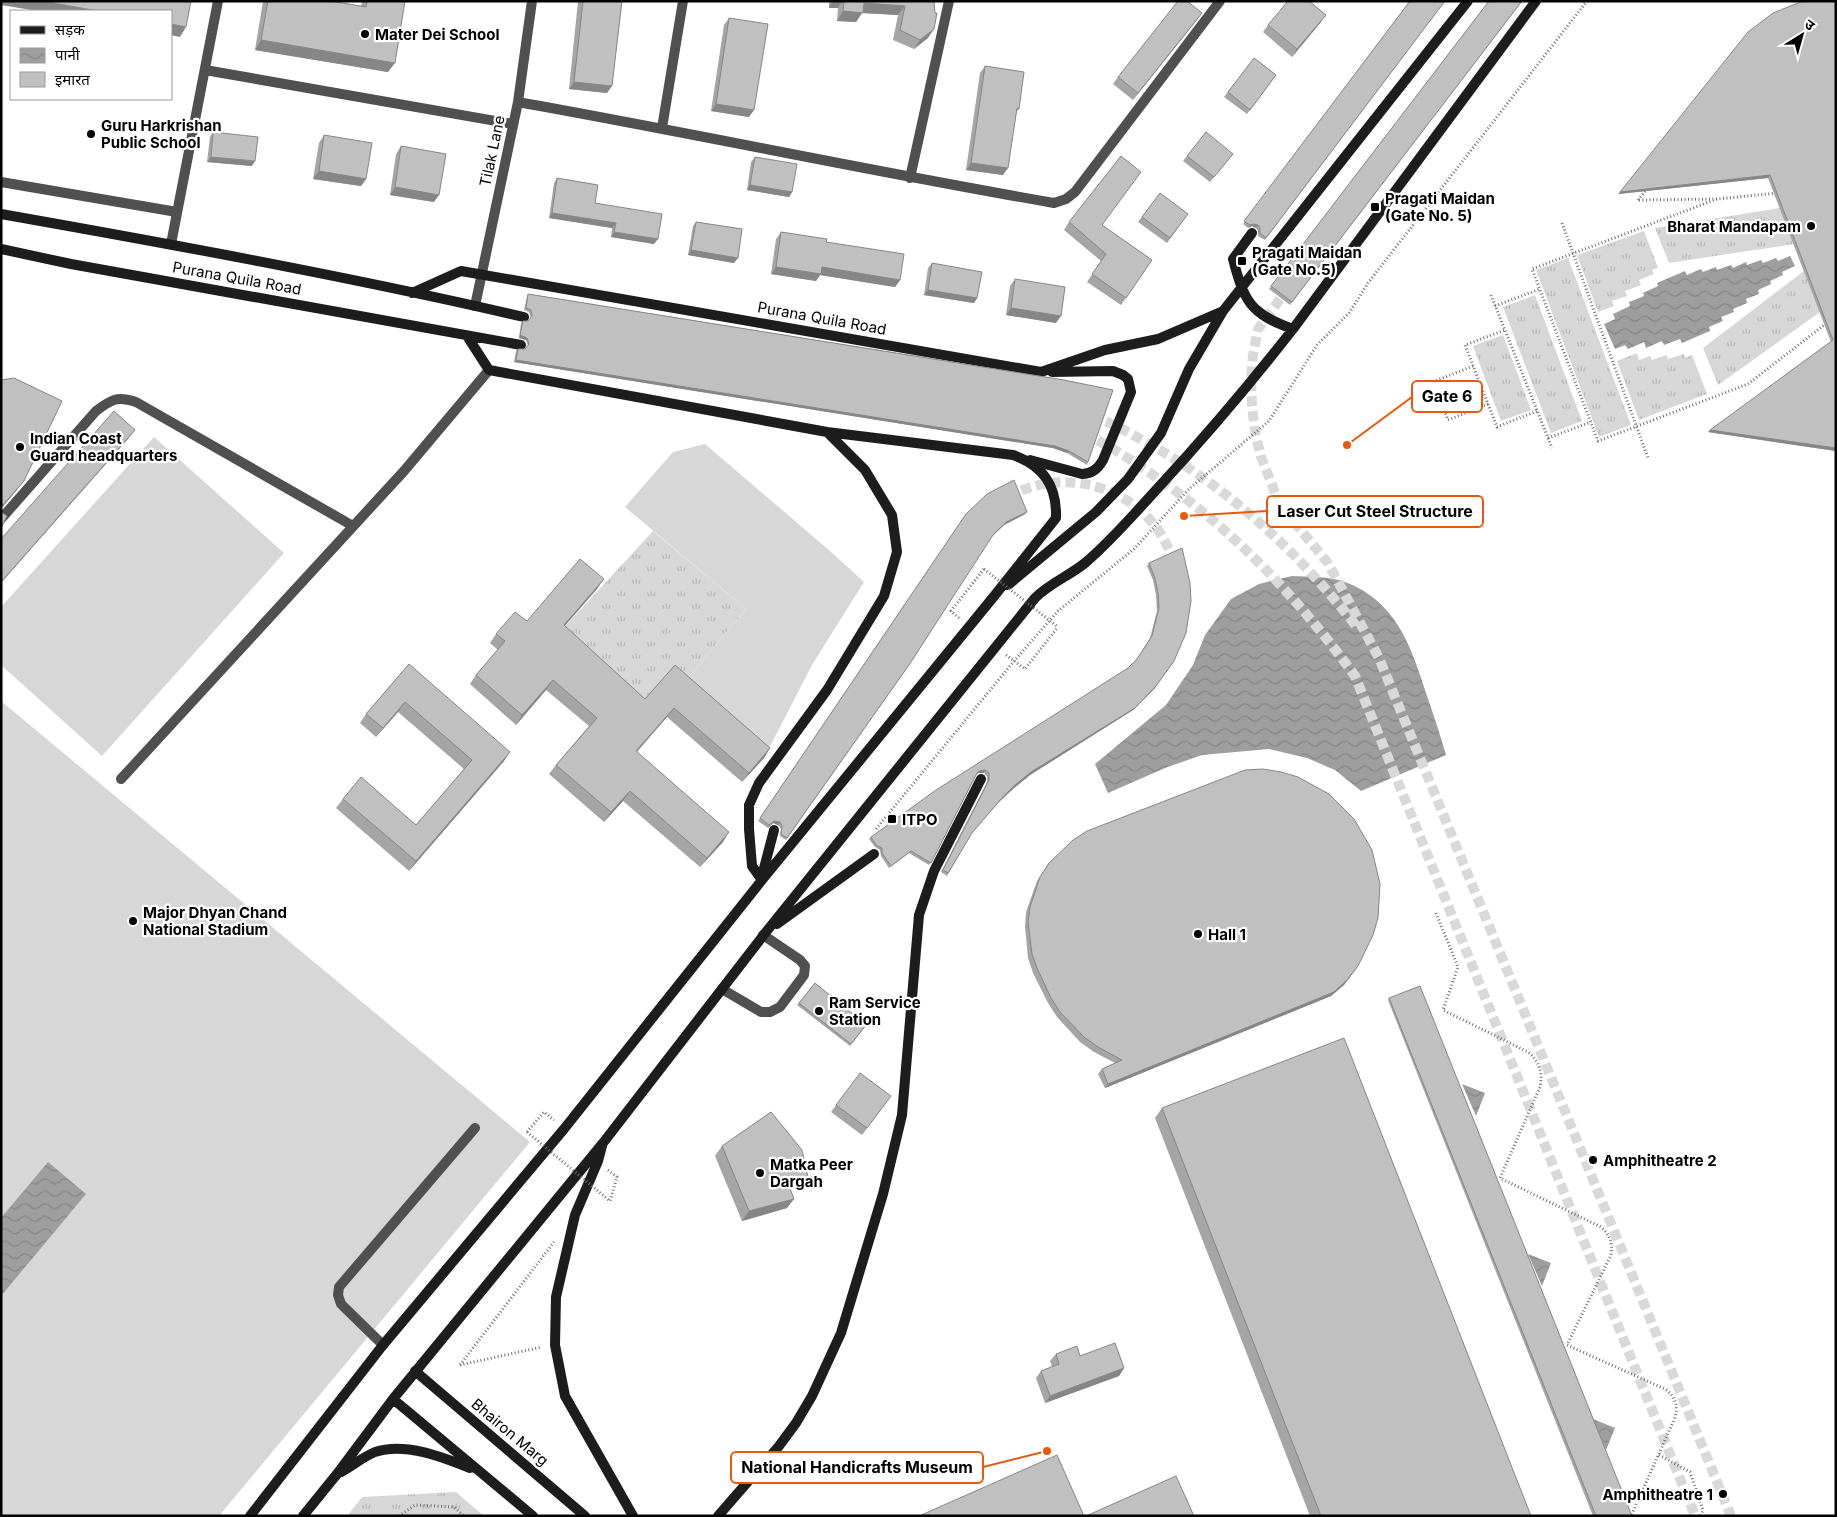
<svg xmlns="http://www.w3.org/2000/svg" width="1837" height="1517" font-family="Inter,'Noto Sans Devanagari',sans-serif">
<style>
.grass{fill:url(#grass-tufts)}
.pitch{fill:#d7d7d7}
.water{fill:url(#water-waves)}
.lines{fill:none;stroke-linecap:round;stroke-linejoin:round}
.secondary-tunnel{stroke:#d9d9d9;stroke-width:10;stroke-dasharray:10 5;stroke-linecap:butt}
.path{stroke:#727272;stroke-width:3;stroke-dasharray:1 2.5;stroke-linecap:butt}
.service{stroke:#505050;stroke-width:10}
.minor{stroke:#505050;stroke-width:10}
.secondary{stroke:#1d1d1d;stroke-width:10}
.path-bridge{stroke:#727272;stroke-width:3;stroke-dasharray:1 2.5;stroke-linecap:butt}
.wall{fill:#a5a5a5}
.shaded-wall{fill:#868686}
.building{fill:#c0c0c0;stroke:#868686}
.poi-dot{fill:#000;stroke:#fff;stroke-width:2}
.labels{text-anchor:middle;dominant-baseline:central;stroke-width:4.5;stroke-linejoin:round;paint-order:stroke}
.poi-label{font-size:15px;font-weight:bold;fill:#000;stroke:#fff;text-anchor:start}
.street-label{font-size:15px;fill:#000;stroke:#fff}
.leader{fill:none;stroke:#e8590c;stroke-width:2}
.callout-dot{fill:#e8590c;stroke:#fff;stroke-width:2}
.callout{fill:#fff;stroke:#e8590c;stroke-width:2}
.callout-label{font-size:16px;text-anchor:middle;font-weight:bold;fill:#000}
</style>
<defs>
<pattern id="grass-tufts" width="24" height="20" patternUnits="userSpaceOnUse" patternTransform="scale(1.25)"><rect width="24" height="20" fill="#d7d7d7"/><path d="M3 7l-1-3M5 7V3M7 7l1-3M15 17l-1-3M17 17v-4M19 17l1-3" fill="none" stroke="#b7b7b7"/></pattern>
<pattern id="water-waves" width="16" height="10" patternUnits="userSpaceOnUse" patternTransform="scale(1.25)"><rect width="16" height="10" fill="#9e9e9e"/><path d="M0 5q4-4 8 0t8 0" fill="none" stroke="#868686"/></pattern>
</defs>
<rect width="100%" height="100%" fill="#fff"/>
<path class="grass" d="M1780 208 1794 244 1669 263 1655 228Z
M1644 231 1658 268 1652 270 1654 274 1639 280 1641 285 1625 291 1627 296 1612 301 1614 306 1598 312 1577 255Z
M1568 258 1631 425 1599 437 1536 270Z
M1804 271 1820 312 1718 385 1703 348Z
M1535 295 1582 421 1551 433 1503 307Z
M1503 335 1531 410 1501 421 1473 346Z
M1637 353 1639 360 1650 356 1652 360 1667 355 1668 359 1684 354 1685 358 1692 355 1707 394 1639 420 1617 361Z
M653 531 746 609 681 686 638 709 557 635Z
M456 1492 484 1516H347L362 1497Z"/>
<path class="pitch" d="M154 437 284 553 102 756 1 665V607Z
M705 444 830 551 864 582 812 665 764 758 681 686 746 609 625 507 673 452Z
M1 701 530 1142 219 1516H1Z"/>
<path class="water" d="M1790 256 1795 266 1782 272 1783 275 1770 281 1771 284 1758 290 1759 294 1746 299 1747 303 1733 309 1734 312 1721 317 1723 321 1709 327 1710 331 1682 343 1680 339 1664 345 1662 341 1646 348 1644 342 1628 349 1625 345 1615 349 1604 324 1615 319 1613 314 1630 306 1629 302 1644 296 1643 293 1658 286 1657 283 1685 271 1687 275 1701 269 1703 272 1716 267 1717 270 1731 265 1733 268 1746 262 1747 265 1761 260 1763 263 1776 258 1778 261Z
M1292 576C1310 577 1329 576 1345 582 1396 601 1411 646 1426 693 1433 713 1440 734 1446 755L1361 791 1335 770 1307 758 1269 749 1202 755 1165 768 1108 793 1095 764 1166 705 1193 665 1205 635 1231 599 1259 584Z
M1462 1084 1485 1093 1476 1116Z
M48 1162 86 1194 1 1296V1218Z
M1528 1254 1551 1263 1542 1286Z
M1593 1419 1615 1428 1606 1450Z"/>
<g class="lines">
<path class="secondary-tunnel" d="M1289 287 1258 329 1253 355 1251 380 1252 406 1255 432 1261 457 1280 505 1328 563 1379 658 1731 1516
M1092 416C1113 423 1133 435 1153 446 1233 492 1300 554 1357 627
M1084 434C1108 444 1131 460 1153 475 1233 529 1298 598 1355 676L1695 1516
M1008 497C1055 470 1117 481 1152 522 1163 535 1170 550 1175 566"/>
<path class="path" d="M1717 199 1532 269 1598 441 1748 384 1828 322
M1638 200 1647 189
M1639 200 1717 199 1778 193
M1562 223 1648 458
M1491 295 1552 448
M1495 306 1540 289
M1473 366 1433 382 1448 420 1488 404 1465 345 1505 330
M1488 404 1497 427 1537 411
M1548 438 1591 422
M959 618 951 611 984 569
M1006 655 1025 669 1058 627
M876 829 1014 661 1058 611 1134 549 1189 489 1269 421 1317 345 1349 313 1368 283 1587 1
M1436 913 1458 967 1443 1010 1528 1052C1539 1061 1543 1072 1540 1087L1500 1178 1601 1227C1610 1235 1613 1243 1611 1255L1567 1345 1665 1389C1676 1397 1679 1407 1674 1420L1631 1516
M527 1132 544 1112 554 1120
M608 1170 617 1177 610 1201
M460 1365 554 1242
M460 1365 542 1347
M1659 1455 1690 1472 1703 1510 1701 1516
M399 1516 415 1505 454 1507 464 1516"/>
<path class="service" d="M205 70 513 124
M1 182 177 212
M171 244 218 1
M1 519 96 411C112 399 117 396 136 402L353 526
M121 779 404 471 489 370
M722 989 761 1012H770L780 1007 804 975 805 966 800 960 763 935
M383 1345 341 1304 338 1295 339 1287 475 1128"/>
<path class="minor" d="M518 102C697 134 875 172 1054 203L1066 199 1075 192 1220 1
M662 128 683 1
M910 178 949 1
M475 306 518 102 532 1"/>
<path class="secondary" d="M1 214C176 245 351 277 524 317
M1252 233 1233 259C1244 301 1250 314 1293 329
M1 249 71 264 521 345
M412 293 461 271 1041 372 1105 350 1158 339 1223 311
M467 336 489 370 827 432 865 470 892 515 897 552 884 596 827 690 759 783 749 805V829L752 866 762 880
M1030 460 1082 474C1092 474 1098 469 1103 460L1131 392 1128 379 1123 375 1113 371 1052 372
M1008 585 1096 512 1128 479 1161 433 1189 369 1223 311 1468 1
M762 876 774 830
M777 924 874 854
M602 1146 598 1161 575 1215 556 1297 555 1345 565 1396 633 1516
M415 1371 585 1516
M393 1399 533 1516
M341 1472C352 1466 363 1457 375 1452 405 1442 442 1457 470 1468
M250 1516 383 1345 564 1129 762 880 995 595 1056 518C1057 485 1043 466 1013 455L827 432
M303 1516 337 1474 393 1399 603 1143 766 932 1035 598C1050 583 1069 576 1085 563 1111 541 1134 514 1157 489 1204 438 1250 384 1293 329L1536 1
M718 1516 779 1446 796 1423 812 1396 841 1333 883 1194 902 1115 919 915 934 871 981 779"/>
<path class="path-bridge" d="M984 569 1058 627
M527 1132 610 1201"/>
</g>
<path class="wall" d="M263 1H331L361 6 362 1H405L388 72 255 50Z
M578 1H622L607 93 569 89Z
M829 1H934L928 38 914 49 893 40 898 15 862 13 856 22 837 21 838 8H829Z
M1410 1H1445L1265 240 1258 236V231L1256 228 1252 226 1248 228 1243 224Z
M1489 1H1522L1290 305 1269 289Z
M1836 1V451L1708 432 1831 342 1768 178 1618 194Z
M729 18 749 117 711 111 724 25Z
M1196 21 1133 100 1113 84 1118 77Z
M1321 22 1292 57 1263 32 1268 25Z
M1254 58 1276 75 1247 114 1224 97Z
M985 66 1019 109 1016 112 1003 175 966 170 980 73Z
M213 132 252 166 207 162 210 137Z
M324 135 366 179 361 186 313 179 319 143Z
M401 146 434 202 390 195 396 154Z
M1233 154 1210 182 1183 161 1187 156Z
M755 157 792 192 789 197 747 190 751 162Z
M557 178 595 203 654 244 611 237 612 228 549 218 554 183Z
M1160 193 1188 214 1167 243 1138 222Z
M696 222 734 263 688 255 693 226Z
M1069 222 1102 225 1152 260 1121 305 1087 282 1101 261 1064 230Z
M781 232 826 242 900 280 895 287 820 275 816 281 771 274 776 239Z
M932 263 977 298 974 303 924 295 928 268Z
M1015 279 1056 323 1006 315 1010 286Z
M528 294 1064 380 1088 462 1087 465 1067 453 1053 448 514 362 516 351 518 349H525L528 346 526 340 519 338 521 323 523 321H528L531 318 529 312 524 310 527 297Z
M966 514H1025L1004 525 991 537 909 665 786 840 780 836 781 829 778 825 773 823 768 828 758 821Z
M1182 548 1155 688 1133 710 1030 775 1014 788 999 802 971 834 947 876 941 872 987 782V776L984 773H978L976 775 929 865 909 853 889 868 881 856 880 850 875 847 869 839 871 837 1128 668 1137 659 1150 638 1157 611 1156 595 1153 580 1147 566 1149 563Z
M597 589 564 626 645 699 675 665 770 748 764 758 742 782 667 717 637 752 723 842 700 867 623 801 604 822 549 774 556 765 589 726 546 690 516 725 470 684 476 675 498 650 490 643 496 634 527 621Z
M409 664 504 761 409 871 336 808 343 799 416 825 464 769 398 712 376 737 360 723 366 714Z
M1049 863 1358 966 1344 985 1331 996 1105 1088 1098 1074 1102 1069 1115 1063 1094 1052 1080 1042 1057 1017 1048 1003 1033 973 1028 958 1025 927 1026 912 1037 881Z
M815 983 866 1025 850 1046 797 1005Z
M1389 998 1632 1516H1593L1388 1000Z
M886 1103 862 1135 831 1112 836 1105Z
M1162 1108 1531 1516H1310L1155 1118Z
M722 1146 801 1186 789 1187 787 1208 742 1221 715 1156Z
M1056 1354 1080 1356 1124 1368 1119 1376 1045 1403 1036 1378 1041 1371 1052 1367 1050 1361Z"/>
<path class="shaded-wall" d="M1 1H42L98 11H38L1 5Z
M833 1H842L838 8H829Z
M864 3 905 6 898 15 862 13 856 22 837 21 843 11Z
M1202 13 1196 21 1133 100 1138 93Z
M1326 15 1321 22 1292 57 1297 49Z
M171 24 186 27 180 37 171 35Z
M934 29 928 38 914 49 920 40Z
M261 40 395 63 388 72 255 50Z
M574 82 612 86 607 93 569 89Z
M716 104 754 110 749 117 711 111Z
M211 157 255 161 252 166 207 162Z
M971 163 1008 168 1003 175 966 170Z
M319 171 366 179 361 186 313 179Z
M1770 175 1768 178 1618 194 1620 192Z
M750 185 792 192 789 197 747 190Z
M395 187 439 195 434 202 390 195Z
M552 213 616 223 612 228 549 218Z
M1254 224 1258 225 1256 228 1252 226 1248 228 1250 225Z
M614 232 658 239 654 244 611 237Z
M691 250 738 258 734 263 688 255Z
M776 267H822L900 280 895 287 820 275 816 281 771 274Z
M928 290 977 298 974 303 924 295Z
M1011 308 1061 316 1056 323 1006 315Z
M520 335 527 338 526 340 519 338Z
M516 360 1055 446 1069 451 1067 453 1053 448 514 362Z
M135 430 128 439 1 583V582Z
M1710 430 1836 448V451L1708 432Z
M24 481 17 490 1 509V507Z
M1027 512 1025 514 1004 525 991 538 1006 522Z
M604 579 597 589 557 635 564 625Z
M1174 661 1155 688 1133 710 1030 775 1014 788 999 802 1015 785 1031 772Z
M553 680 546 690 516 725 522 715Z
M405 702 398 712 376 737 383 728Z
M674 708 667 717 629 760 636 751Z
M770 748 764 758 742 782 749 773Z
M510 752 504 761 409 871 416 861Z
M985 770 984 773H978L975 776 979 771Z
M630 791 623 801 604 822 611 812Z
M774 821 780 822 778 825 773 823 768 828Z
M729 832 723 842 700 867 707 858Z
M1358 966 1344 985 1331 996 1105 1088 1108 1084Z
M808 1177 801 1186 779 1188 786 1178Z
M794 1199 787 1208 742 1221 749 1211Z
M1124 1368 1119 1376 1045 1403 1050 1396Z"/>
<path class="building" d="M42 1H191L186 27 171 24V11H98Z
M268 1H331L366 7 367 1H405L395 63 261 40Z
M583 1H622L612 86 574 82Z
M844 1H934L935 13H937L934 29 920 40 900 30 905 6 864 3 863 13 843 11Z
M1178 1H1187L1202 13 1138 93 1118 77Z
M1288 1H1309L1326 15 1297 49 1268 25Z
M1410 1H1445L1266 238 1260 233V228L1258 225 1254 224 1250 225 1244 221Z
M1489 1H1522L1292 302 1271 286Z
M1803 1H1836V448L1710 430 1833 340 1770 175 1620 192 1748 32 1773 13Z
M729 18 768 24 754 110 716 104Z
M1254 58 1276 75 1250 110 1228 92Z
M985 66 1024 72 1019 109 1017 108 1008 168 971 163Z
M213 132 258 137 255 161 211 157Z
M1206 132 1233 154 1214 177 1187 156Z
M324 135 372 143 366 179 319 171Z
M401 146 446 154 439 195 395 187Z
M1121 156 1141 172 1102 225 1152 260 1126 298 1092 274 1106 254 1069 222Z
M755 157 797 164 792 192 750 185Z
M557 178 598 185 595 203 662 214 658 239 614 232 616 223 552 213Z
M1160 193 1188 214 1170 238 1142 217Z
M696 222 742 229 738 258 691 250Z
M781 232 827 239 826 242 904 254 900 280 822 267 821 274 776 267Z
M932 263 982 272 977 298 928 290Z
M1015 279 1065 287 1061 316 1011 308Z
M528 294 1064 380 1113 390 1088 462 1069 451 1055 446 516 360 518 349H525L529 344 527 338 520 335 523 321H528L532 316 531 310 526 308Z
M14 378 62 401 24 481 1 507V380Z
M114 411 135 430 1 582V539Z
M1014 480 1027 512 1006 522 993 535 909 665 787 838 781 834 782 826 780 822 774 821 769 825 760 818 966 514 987 494Z
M1 510V512L7 516 1 528Z
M1182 548 1190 583 1191 601 1186 633 1174 661 1156 686 1135 708 1031 772 1015 785 1001 799 972 833 948 873 943 870 989 780V773L985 770 979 771 977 773 931 863 911 851 891 866 882 853V848L876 845 871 837 936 790 1128 668 1137 659 1152 636 1159 608 1158 593 1155 578 1149 563Z
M580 559 604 579 564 625 645 699 675 665 770 748 749 773 674 708 636 751 729 832 707 858 630 791 611 812 556 765 597 718 553 680 522 715 476 675 505 641 496 634 515 612 527 621Z
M409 664 510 752 416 861 343 799 361 777 416 825 472 760 405 702 383 728 366 714Z
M1263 769 1281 772 1298 777 1329 794 1354 819 1372 850 1380 884 1378 918 1373 935 1358 966 1347 980 1334 992 1108 1084 1102 1069 1122 1060 1098 1047 1084 1037 1060 1012 1051 998 1037 968 1032 954 1028 922 1030 907 1040 877 1049 863 1073 840 1087 831 1245 770Z
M815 983 866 1025 851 1044 799 1003Z
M1420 986 1632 1516H1596L1389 998Z
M1344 1038 1531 1516H1321L1162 1108Z
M860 1073 891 1096 867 1128 836 1105Z
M771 1112 802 1150 808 1177 786 1178 794 1199 749 1211 722 1146Z
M1115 1343 1124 1368 1050 1396 1041 1371 1059 1364 1056 1354 1077 1346 1080 1356Z
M1057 1455 1084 1516H919Z
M1176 1476 1194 1516H1086Z"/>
<g class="poi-dot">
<circle cx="365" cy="34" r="5"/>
<circle cx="91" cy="134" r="5"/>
<rect x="1370" y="202" width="10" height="10" rx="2.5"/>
<circle cx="1811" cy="226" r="5"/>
<rect x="1237" y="256" width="10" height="10" rx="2.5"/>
<circle cx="20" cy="447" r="5"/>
<rect x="887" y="814" width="10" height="10" rx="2.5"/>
<circle cx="133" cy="921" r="5"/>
<circle cx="1198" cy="934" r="5"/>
<circle cx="819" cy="1011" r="5"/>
<circle cx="1593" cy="1160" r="5"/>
<circle cx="760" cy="1173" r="5"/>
<circle cx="1723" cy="1494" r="5"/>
</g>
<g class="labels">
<g class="poi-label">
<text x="375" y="34">Mater Dei School</text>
<text x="101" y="125">Guru Harkrishan<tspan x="101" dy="17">Public School</tspan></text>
<text x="1385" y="198">Pragati Maidan<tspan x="1385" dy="17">(Gate No. 5)</tspan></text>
<text x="1801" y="226" text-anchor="end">Bharat Mandapam</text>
<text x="1252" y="252">Pragati Maidan<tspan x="1252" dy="17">(Gate No.5)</tspan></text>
<text x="30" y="438">Indian Coast<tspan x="30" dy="17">Guard headquarters</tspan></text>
<text x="902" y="819">ITPO</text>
<text x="143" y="912">Major Dhyan Chand<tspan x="143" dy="17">National Stadium</tspan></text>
<text x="1208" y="934">Hall 1</text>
<text x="829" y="1002">Ram Service<tspan x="829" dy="17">Station</tspan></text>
<text x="1603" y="1160">Amphitheatre 2</text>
<text x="770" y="1164">Matka Peer<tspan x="770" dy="17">Dargah</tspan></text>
<text x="1713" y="1494" text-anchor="end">Amphitheatre 1</text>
</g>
<g class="street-label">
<text transform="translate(492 151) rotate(-78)">Tilak Lane</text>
<text transform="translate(237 278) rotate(10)">Purana Quila Road</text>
<text transform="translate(822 318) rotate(10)">Purana Quila Road</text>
<text transform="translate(510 1432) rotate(40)">Bhairon Marg</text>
</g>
</g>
<path class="leader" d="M1347 445L1412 397M1184 516L1267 511M1047 1451L983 1467"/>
<g class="callout-dot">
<circle cx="1347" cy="445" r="5"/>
<circle cx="1184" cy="516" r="5"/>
<circle cx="1047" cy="1451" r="5"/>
</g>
<g class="callout">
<rect x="1412" y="381" width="70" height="31" rx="5"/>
<rect x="1267" y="496" width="216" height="31" rx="5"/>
<rect x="731" y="1452" width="252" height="31" rx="5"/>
</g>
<g class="callout-label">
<text x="1447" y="402">Gate 6</text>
<text x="1375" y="517">Laser Cut Steel Structure</text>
<text x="857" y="1473">National Handicrafts Museum</text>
</g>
<rect width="1837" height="1517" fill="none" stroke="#000000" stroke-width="5"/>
<rect x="10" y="10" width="162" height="90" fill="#ffffff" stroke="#999999"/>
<rect x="20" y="26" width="25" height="8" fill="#1d1d1d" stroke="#999999"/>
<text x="55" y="35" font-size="15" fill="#000000">सड़क</text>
<rect x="20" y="48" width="25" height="15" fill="url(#water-waves)" stroke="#999999"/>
<text x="55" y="60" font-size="15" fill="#000000">पानी</text>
<rect x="20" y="72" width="25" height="15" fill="#c0c0c0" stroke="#999999"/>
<text x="55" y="85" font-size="15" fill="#000000">इमारत</text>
<g transform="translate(1802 35) rotate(37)" stroke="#ffffff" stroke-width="4" paint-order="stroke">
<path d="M0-4L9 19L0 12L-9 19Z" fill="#000000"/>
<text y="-8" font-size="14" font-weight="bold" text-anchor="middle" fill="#000000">उ</text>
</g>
</svg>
